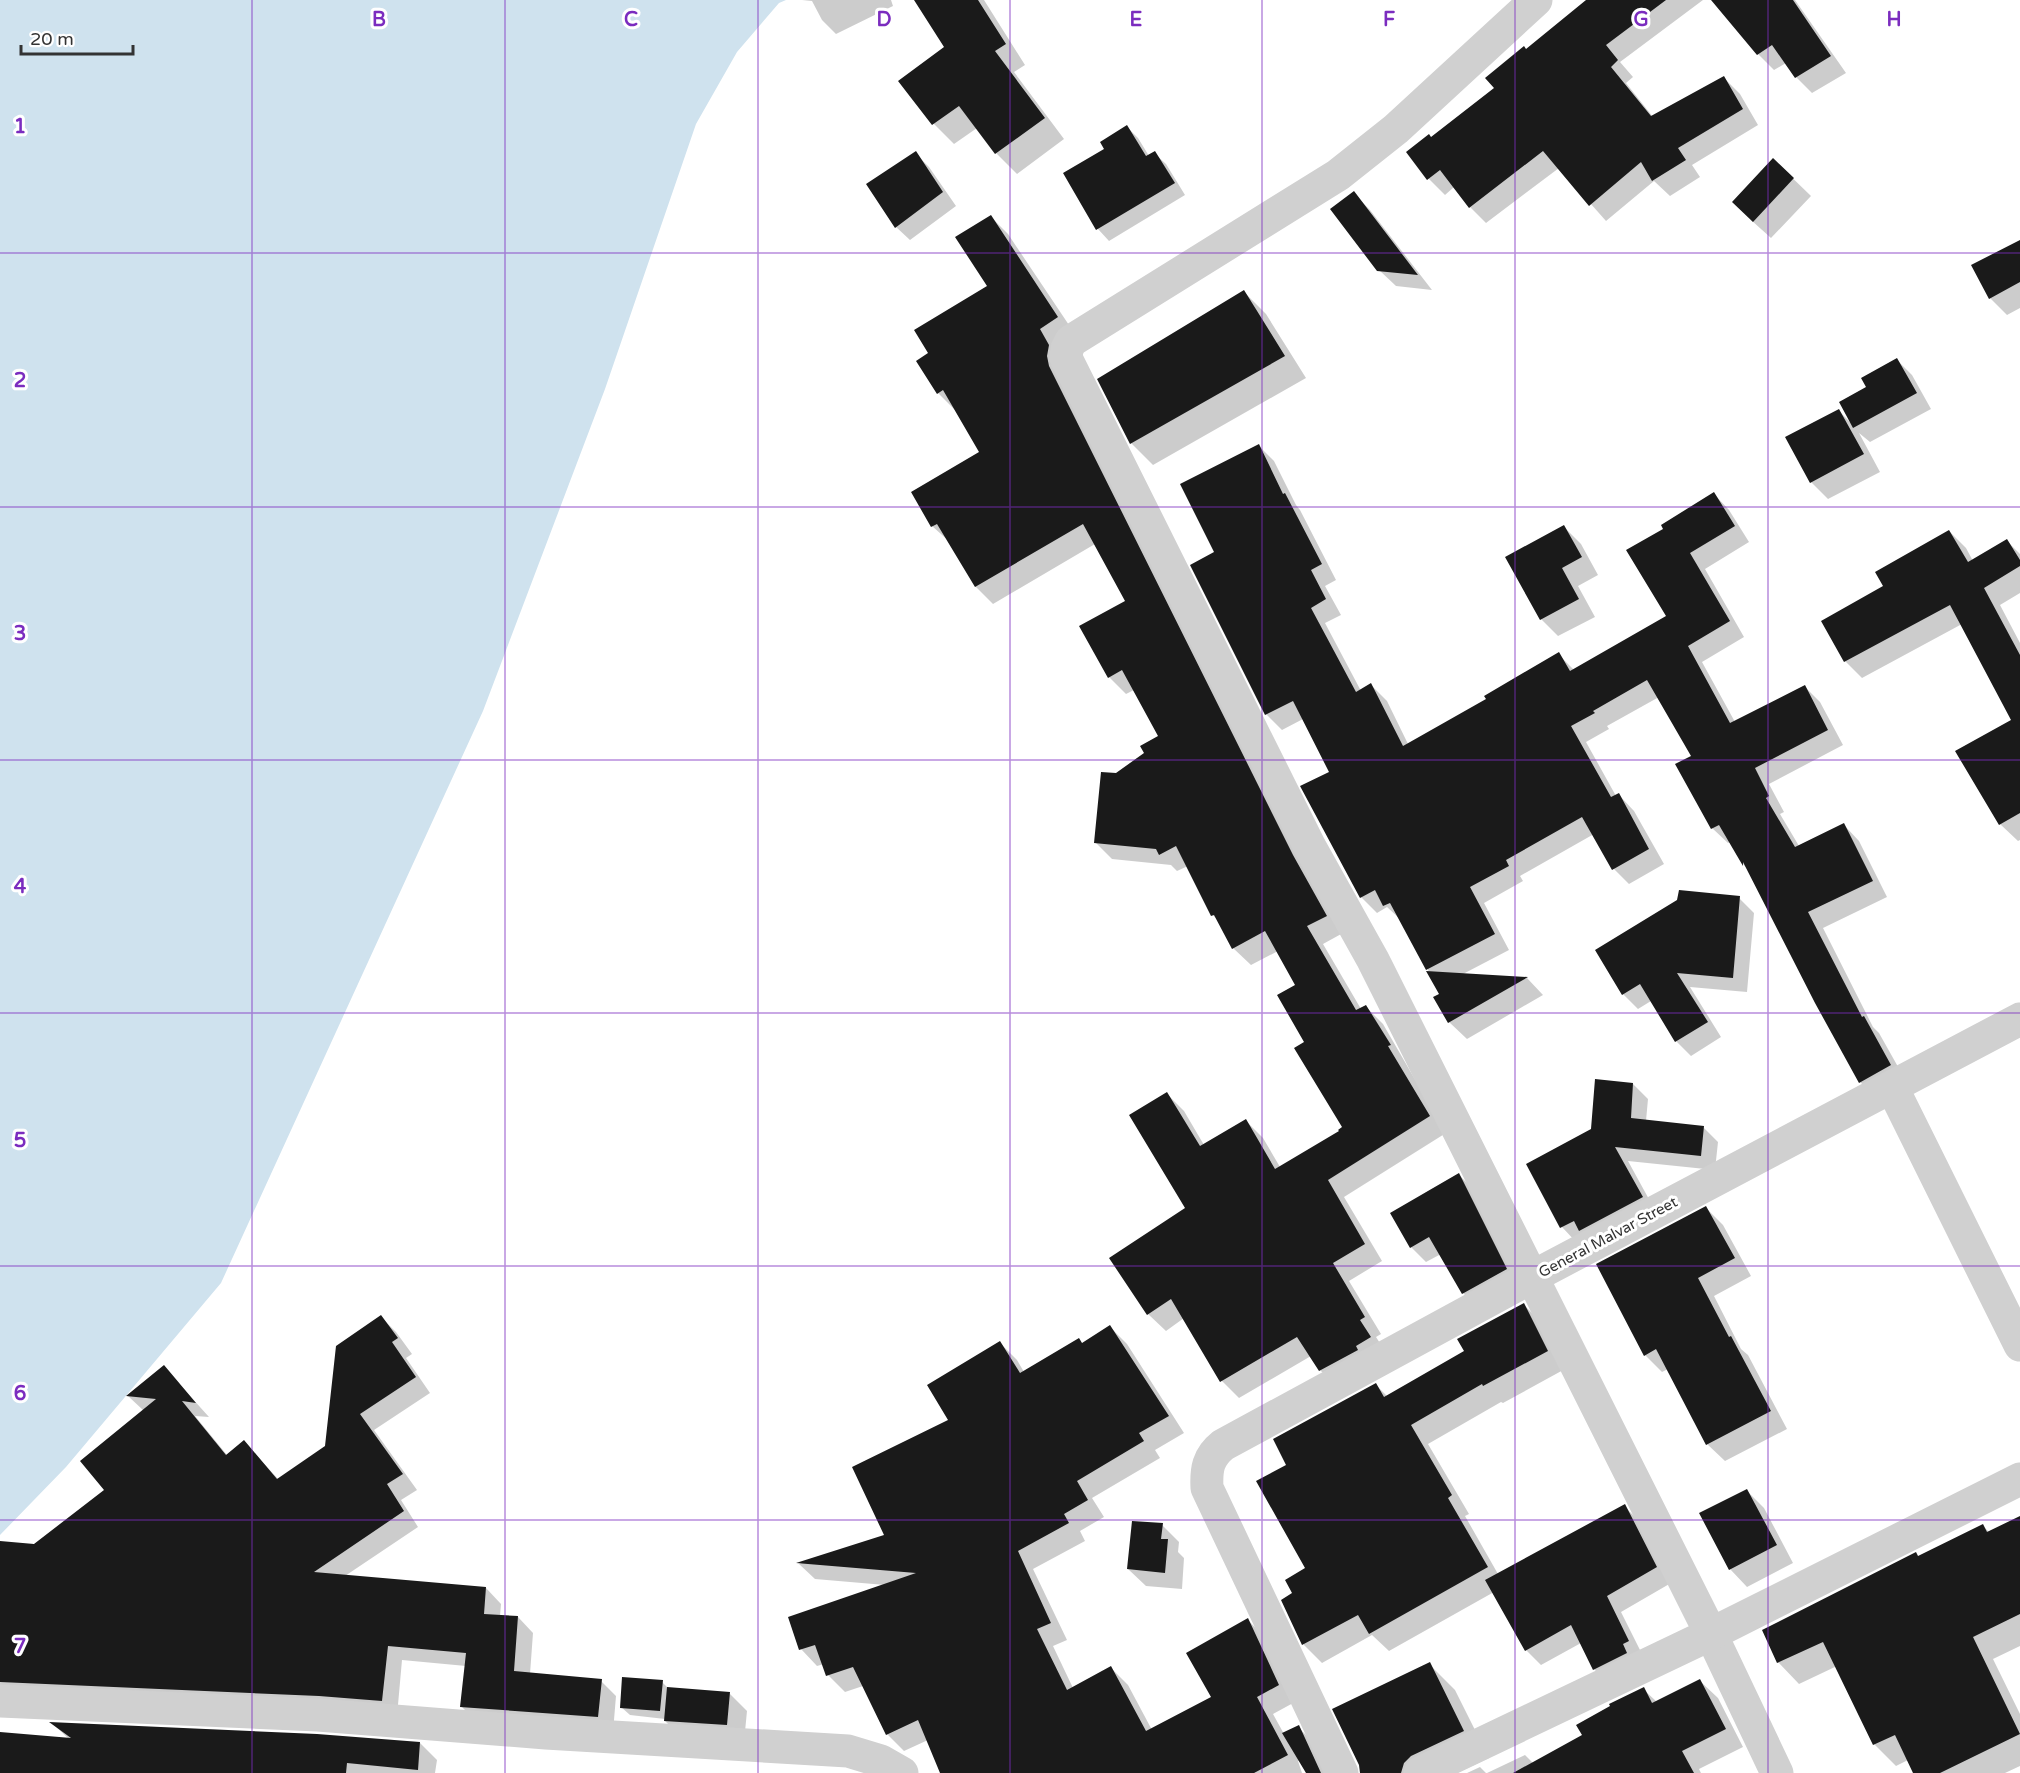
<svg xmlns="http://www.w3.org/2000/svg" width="2020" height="1773" font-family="'Varela Round',sans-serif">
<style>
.water{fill:#cfe2ee}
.shadow{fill:#0003}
.building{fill:#1a1a1a}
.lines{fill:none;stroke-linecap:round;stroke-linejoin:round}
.minor{stroke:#d0d0d0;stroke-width:33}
.tertiary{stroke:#d0d0d0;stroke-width:33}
.grid{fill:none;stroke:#7b2cbf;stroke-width:1.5;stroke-opacity:0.55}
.labels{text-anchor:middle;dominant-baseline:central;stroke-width:6;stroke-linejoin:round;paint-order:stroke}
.street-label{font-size:15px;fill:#333;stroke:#fff}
.grid-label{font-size:20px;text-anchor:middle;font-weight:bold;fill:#7b2cbf;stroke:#fff;stroke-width:6;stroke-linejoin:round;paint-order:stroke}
</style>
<rect width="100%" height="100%" fill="#fff"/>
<path class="water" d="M0 0H786L779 3 737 52 696 124 605 389 483 711 221 1283 66 1467 0 1535Z"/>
<path class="shadow" d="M802 0H891L893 6 836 34 822 20 812 1Z
M916 0H984L1025 65 1014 72 1064 139 1017 174 996 153 977 128 954 144 934 124 900 81 946 48Z
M1589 0H1703L1620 62 1633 77 1626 83 1653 117 1723 77 1740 94 1758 125 1692 165 1700 177 1670 196 1654 181 1606 221 1559 168 1486 223 1470 207 1454 187 1445 195 1429 179 1408 152 1431 139 1496 89 1526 51Z
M1713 0H1795L1846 73 1812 93 1796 77 1786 63 1774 70 1758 54Z
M1127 127 1138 138 1149 156 1154 153 1166 164 1185 195 1109 241 1098 229 1065 174 1106 149Z
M915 153 929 167 956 206 910 240 896 227Z
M1774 160 1811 196 1771 238 1751 220Z
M1353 193 1370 210 1432 290 1396 286 1379 270Z
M991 217 1008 234 1075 334 1056 347 1343 933 1323 944 1361 1009 1365 1006 1383 1024 1446 1133 1344 1197 1382 1261 1349 1281 1381 1334 1376 1337 1387 1354 1338 1388 1320 1370 1311 1356 1239 1398 1222 1381 1184 1318 1166 1331 1148 1314 1187 1208 1167 1094 1184 1111 1204 1145 1246 1121 1263 1138 1280 1167 1341 1132 1344 1128 1306 1042 1297 986 1278 951 1251 965 1233 948 1219 921 1213 915 1188 866 1177 871 1171 865 1112 859 1095 842 1116 774 1146 754 1160 737 1134 690 1126 694 1109 677 1127 602 1095 544 993 604 976 587 951 543 932 526 913 492 981 453 955 410 938 393 930 354 989 286Z
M2020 252V308L2007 315 1990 298Z
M1244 292 1266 314 1306 378 1153 465 1131 443Z
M1897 360 1912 375 1931 409 1870 442 1859 433 1880 472 1828 499 1811 482 1839 411 1851 423 1868 388Z
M1259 446 1274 461 1296 505 1300 510 1336 580 1325 586 1341 615 1325 623 1361 691 1371 685 1387 701 1408 744 1488 699 1558 654 1574 670 1669 617 1665 529 1714 494 1729 510 1749 542 1705 569 1744 637 1702 662 1735 722 1804 686 1820 702 1843 745 1769 784 1784 812 1780 814 1799 846 1844 825 1859 841 1887 897 1823 928 1873 1027 1879 1033 1906 1081 1876 1097 1860 1082 1749 871 1744 865 1730 842 1728 843 1712 828 1693 757 1659 697 1607 726 1609 729 1586 742 1616 796 1619 795 1634 811 1664 864 1629 884 1614 869 1594 834 1520 876 1523 881 1484 903 1509 950 1463 974 1527 978 1543 995 1467 1039 1449 1022 1441 994 1401 920 1387 907 1377 913 1361 897 1331 772 1303 719 1282 730 1266 714 1192 566 1216 553Z
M1564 527 1581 544 1598 575 1578 586 1595 617 1558 636 1541 619Z
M1949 531 1966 548 1973 561 2007 541 2020 554V593L2000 605 2020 643V707L1962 624 1862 678 1845 661 1885 586Z
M2020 717V840L2018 841 2000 824Z
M1739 898 1754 913 1747 992 1690 987 1721 1037 1691 1056 1676 1041 1651 1001 1638 1009 1623 994Z
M1633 1084 1648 1099 1646 1121 1703 1127 1718 1142 1715 1170 1628 1161 1656 1212 1576 1242 1562 1227 1593 1130Z
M1458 1174 1474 1190 1521 1285 1478 1308 1463 1293 1441 1254 1426 1262 1411 1247 1425 1193Z
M1706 1208 1723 1225 1751 1276 1714 1296 1741 1349 1748 1355 1787 1429 1725 1461 1707 1444 1668 1369 1662 1372 1645 1355Z
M1524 1305 1542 1323 1565 1369 1503 1403 1501 1402 1428 1444 1469 1514 1465 1516 1498 1574 1624 1506 1639 1521 1671 1583 1621 1612 1643 1656 1609 1684 1594 1669 1581 1643 1541 1665 1526 1650 1494 1592 1389 1651 1372 1635 1322 1663 1304 1645 1283 1600 1294 1594 1307 1569 1288 1465 1376 1385 1387 1396 1466 1351Z
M381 1317 396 1332 412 1354 406 1358 430 1393 374 1430 417 1490 401 1500 418 1527 345 1576 486 1588 501 1604 500 1616 518 1617 533 1633 530 1674 601 1681 616 1696 613 1732 477 1722 462 1707 466 1666 402 1660 397 1716 0 1687V1548L35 1545 106 1490 144 1411 128 1396 164 1367 209 1417 195 1416 227 1455 244 1442 279 1480 327 1447Z
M1110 1327 1127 1344 1184 1433 1155 1450 1160 1458 1092 1498 1104 1517 1080 1531 1085 1541 1033 1569 1067 1640 1053 1646 1073 1688 1111 1668 1128 1685 1152 1730 1213 1698 1248 1620 1264 1637 1295 1702 1273 1714 1284 1734 1298 1727 1315 1744 1329 1773H1308L1300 1760 1298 1761 1302 1773H942L928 1740 904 1751 887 1734 863 1686 845 1692 828 1675 824 1664 817 1666 801 1649 885 1585 815 1579 799 1564 886 1536 950 1421 1000 1343 1017 1360 1024 1372 1083 1344Z
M1747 1491 1764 1508 1793 1563 1747 1587 1730 1569Z
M2020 1518V1646L1993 1659 2020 1714V1766L2005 1773H1915L1908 1760 1896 1766 1874 1744 1837 1666 1799 1684 1778 1662 1919 1557 1983 1526 1989 1532Z
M1162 1525 1179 1542 1178 1552 1184 1558 1182 1589 1146 1586 1128 1569Z
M1429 1664 1455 1690 1489 1758 1457 1773H1371Z
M1700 1681 1718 1698 1743 1747 1699 1769 1701 1773H1487L1525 1755 1533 1763 1584 1736 1643 1689 1657 1702Z
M662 1682 669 1689 730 1694 747 1711 744 1742 683 1738 665 1721V1719L630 1715 621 1707Z
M53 1724 420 1743 437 1760 435 1773H0V1734L69 1739Z
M1480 1767 1486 1773H1467Z"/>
<path class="building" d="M914 0H978L1006 44 995 51 1045 118 995 154 959 106 932 125 898 81 944 47Z
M1586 0H1666L1606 45 1618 60 1611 67 1651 116 1724 76 1743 109 1678 148 1686 160 1652 181 1641 162 1589 206 1543 151 1469 208 1440 170 1427 180 1406 152 1429 134 1431 137 1494 88 1485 78 1524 46 1526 49Z
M1711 0H1793L1831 56 1795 78 1772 45 1757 55Z
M1127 125 1146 156 1155 151 1175 183 1096 230 1063 173 1104 149 1100 142Z
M916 151 943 192 895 228 866 184Z
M1773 158 1794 178 1753 222 1732 202Z
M1354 191 1418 275 1377 271 1330 209Z
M991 215 1058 317 1040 329 1049 345 1047 356 1049 366 1293 855 1327 916 1307 926 1356 1010 1366 1005 1391 1045 1388 1046 1430 1116 1328 1180 1365 1244 1333 1263 1365 1317 1360 1320 1371 1337 1356 1346 1358 1350 1319 1371 1297 1337 1220 1382 1171 1299 1147 1315 1109 1258 1185 1208 1129 1115 1167 1092 1200 1146 1246 1119 1275 1169 1339 1131 1338 1130 1342 1127 1294 1048 1304 1042 1277 995 1295 985 1265 931 1232 949 1214 915 1211 916 1176 846 1159 855 1156 849 1094 843 1101 772 1116 773 1144 753 1140 746 1158 736 1122 670 1108 678 1079 626 1125 601 1083 524 975 587 937 524 931 527 911 492 979 452 943 390 937 394 916 361 928 353 914 330 987 286 955 237Z
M2020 240V282L1989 299 1971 265Z
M1244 290 1285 356 1130 444 1097 379Z
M1897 358 1917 393 1853 428 1839 402 1866 387 1861 378Z
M1839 409 1864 454 1810 483 1785 437Z
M1259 444 1283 494 1285 493 1322 564 1311 570 1326 599 1311 608 1356 692 1371 683 1403 746 1486 699 1484 696 1559 652 1570 671 1666 616 1626 550 1663 529 1661 525 1714 492 1735 526 1690 553 1730 621 1688 646 1730 723 1805 685 1828 730 1755 768 1769 796 1766 798 1795 847 1844 823 1873 881 1808 912 1862 1017 1864 1016 1891 1065 1859 1083 1815 1003 1743 862V866L1719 825 1711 829 1675 764 1691 756 1647 680 1593 711 1595 713 1571 726 1611 797 1619 793 1649 849 1612 870 1582 817 1506 860 1509 866 1470 887 1495 934 1426 970 1390 903 1383 906 1375 890 1360 898 1300 786 1329 772 1293 701 1265 715 1190 565 1214 552 1180 484Z
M1564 525 1582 557 1562 568 1579 599 1540 620 1505 557Z
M1949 530 1968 562 2007 539 2020 560V566L1984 588 2020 655V813L1999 825 1955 751 2011 720 1950 605 1844 662 1821 621 1883 586 1875 572Z
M1679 890 1740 896 1733 978 1677 973 1708 1022 1675 1042 1640 984 1622 995 1595 950 1677 900Z
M1426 971 1528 977 1448 1023 1433 997 1439 994Z
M1595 1079 1633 1083 1631 1118 1704 1126 1701 1156 1615 1147 1643 1197 1579 1231 1574 1221 1560 1228 1526 1164 1591 1129Z
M1459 1173 1507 1269 1462 1294 1429 1237 1410 1248 1390 1213Z
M1706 1206 1735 1258 1698 1278 1729 1337 1731 1336 1771 1411 1706 1445 1656 1349 1644 1356 1596 1264Z
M1524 1303 1548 1351 1483 1386 1482 1384 1411 1425 1452 1495 1448 1498 1488 1567 1369 1634 1358 1615 1302 1645 1281 1600 1292 1593 1285 1580 1305 1568 1256 1481 1286 1465 1273 1439 1376 1383 1384 1397 1464 1351 1457 1339Z
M381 1315 398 1338 392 1342 416 1377 360 1414 403 1474 387 1484 404 1511 314 1572 486 1587 484 1614 518 1616 514 1671 602 1679 598 1717 460 1707 466 1653 388 1646 382 1701 319 1696 0 1682V1541L34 1544 104 1490 80 1461 156 1399 126 1396 164 1365 196 1403 182 1401 226 1455 244 1440 277 1479 325 1446 336 1346Z
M1110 1325 1169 1416 1139 1433 1144 1441 1077 1481 1088 1500 1064 1514 1069 1523 1018 1551 1051 1623 1037 1629 1067 1690 1111 1666 1146 1731 1211 1697 1186 1653 1248 1618 1279 1685 1257 1697 1288 1755 1254 1773H940L918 1720 886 1735 853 1667 826 1676 815 1645 799 1650 788 1617 916 1573 796 1563 884 1535 852 1467 948 1420 927 1385 1000 1341 1020 1373 1079 1338 1082 1343Z
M1747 1489 1777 1545 1729 1570 1699 1513Z
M1625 1504 1657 1567 1607 1596 1629 1641 1623 1644 1627 1653 1593 1670 1571 1625 1525 1651 1485 1580Z
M2020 1516V1614L1973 1637 2020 1734 1940 1773H1913L1895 1735 1873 1745 1823 1642 1777 1663 1762 1630 1916 1552 1918 1556 1983 1524 1987 1532Z
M1132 1521 1163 1523 1161 1539H1168L1165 1573 1127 1569Z
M1430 1662 1464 1731 1411 1756 1404 1763 1401 1773H1360L1359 1765 1332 1709Z
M622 1677 663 1680 660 1711 620 1708Z
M1700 1679 1726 1729 1682 1751 1694 1773H1513L1582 1735 1576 1725 1610 1706 1609 1704 1644 1687 1652 1703Z
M667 1687 730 1692 727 1725 664 1721Z
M49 1722 317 1734 420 1742 418 1770 347 1763 346 1773H0V1732L71 1738Z
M1299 1725 1321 1773H1306L1282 1733Z"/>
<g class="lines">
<path class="minor" d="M1892 1087 2020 1345
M1711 1634 1777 1773
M0 1701 318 1715 546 1733 848 1751 881 1761 902 1773
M1342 1773 1207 1488C1206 1469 1208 1457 1223 1445L1532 1277 2020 1019"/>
<path class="tertiary" d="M1536 0 1396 129 1338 175 1071 341 1067 349 1066 358 1310 847 1373 960 1711 1634
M1420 1773 1711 1634 2020 1479"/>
</g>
<path class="grid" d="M252 0V1773M505 0V1773M758 0V1773M1010 0V1773M1262 0V1773M1515 0V1773M1768 0V1773M0 253H2020M0 507H2020M0 760H2020M0 1013H2020M0 1266H2020M0 1520H2020"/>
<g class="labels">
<g class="street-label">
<text transform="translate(1608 1237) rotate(-28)">General Malvar Street</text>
</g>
</g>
<g class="grid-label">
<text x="379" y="26">B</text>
<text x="631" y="26">C</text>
<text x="884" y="26">D</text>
<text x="1136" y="26">E</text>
<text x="1389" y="26">F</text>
<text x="1641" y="26">G</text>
<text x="1894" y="26">H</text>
<text x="20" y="133">1</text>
<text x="20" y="387">2</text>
<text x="20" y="640">3</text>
<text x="20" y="893">4</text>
<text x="20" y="1147">5</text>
<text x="20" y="1400">6</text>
<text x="20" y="1653">7</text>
</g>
<path d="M21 45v9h112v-9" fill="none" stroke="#333333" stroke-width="3"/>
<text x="30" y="45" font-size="18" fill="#333333" stroke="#ffffff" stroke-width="4.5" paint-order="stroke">20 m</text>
</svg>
